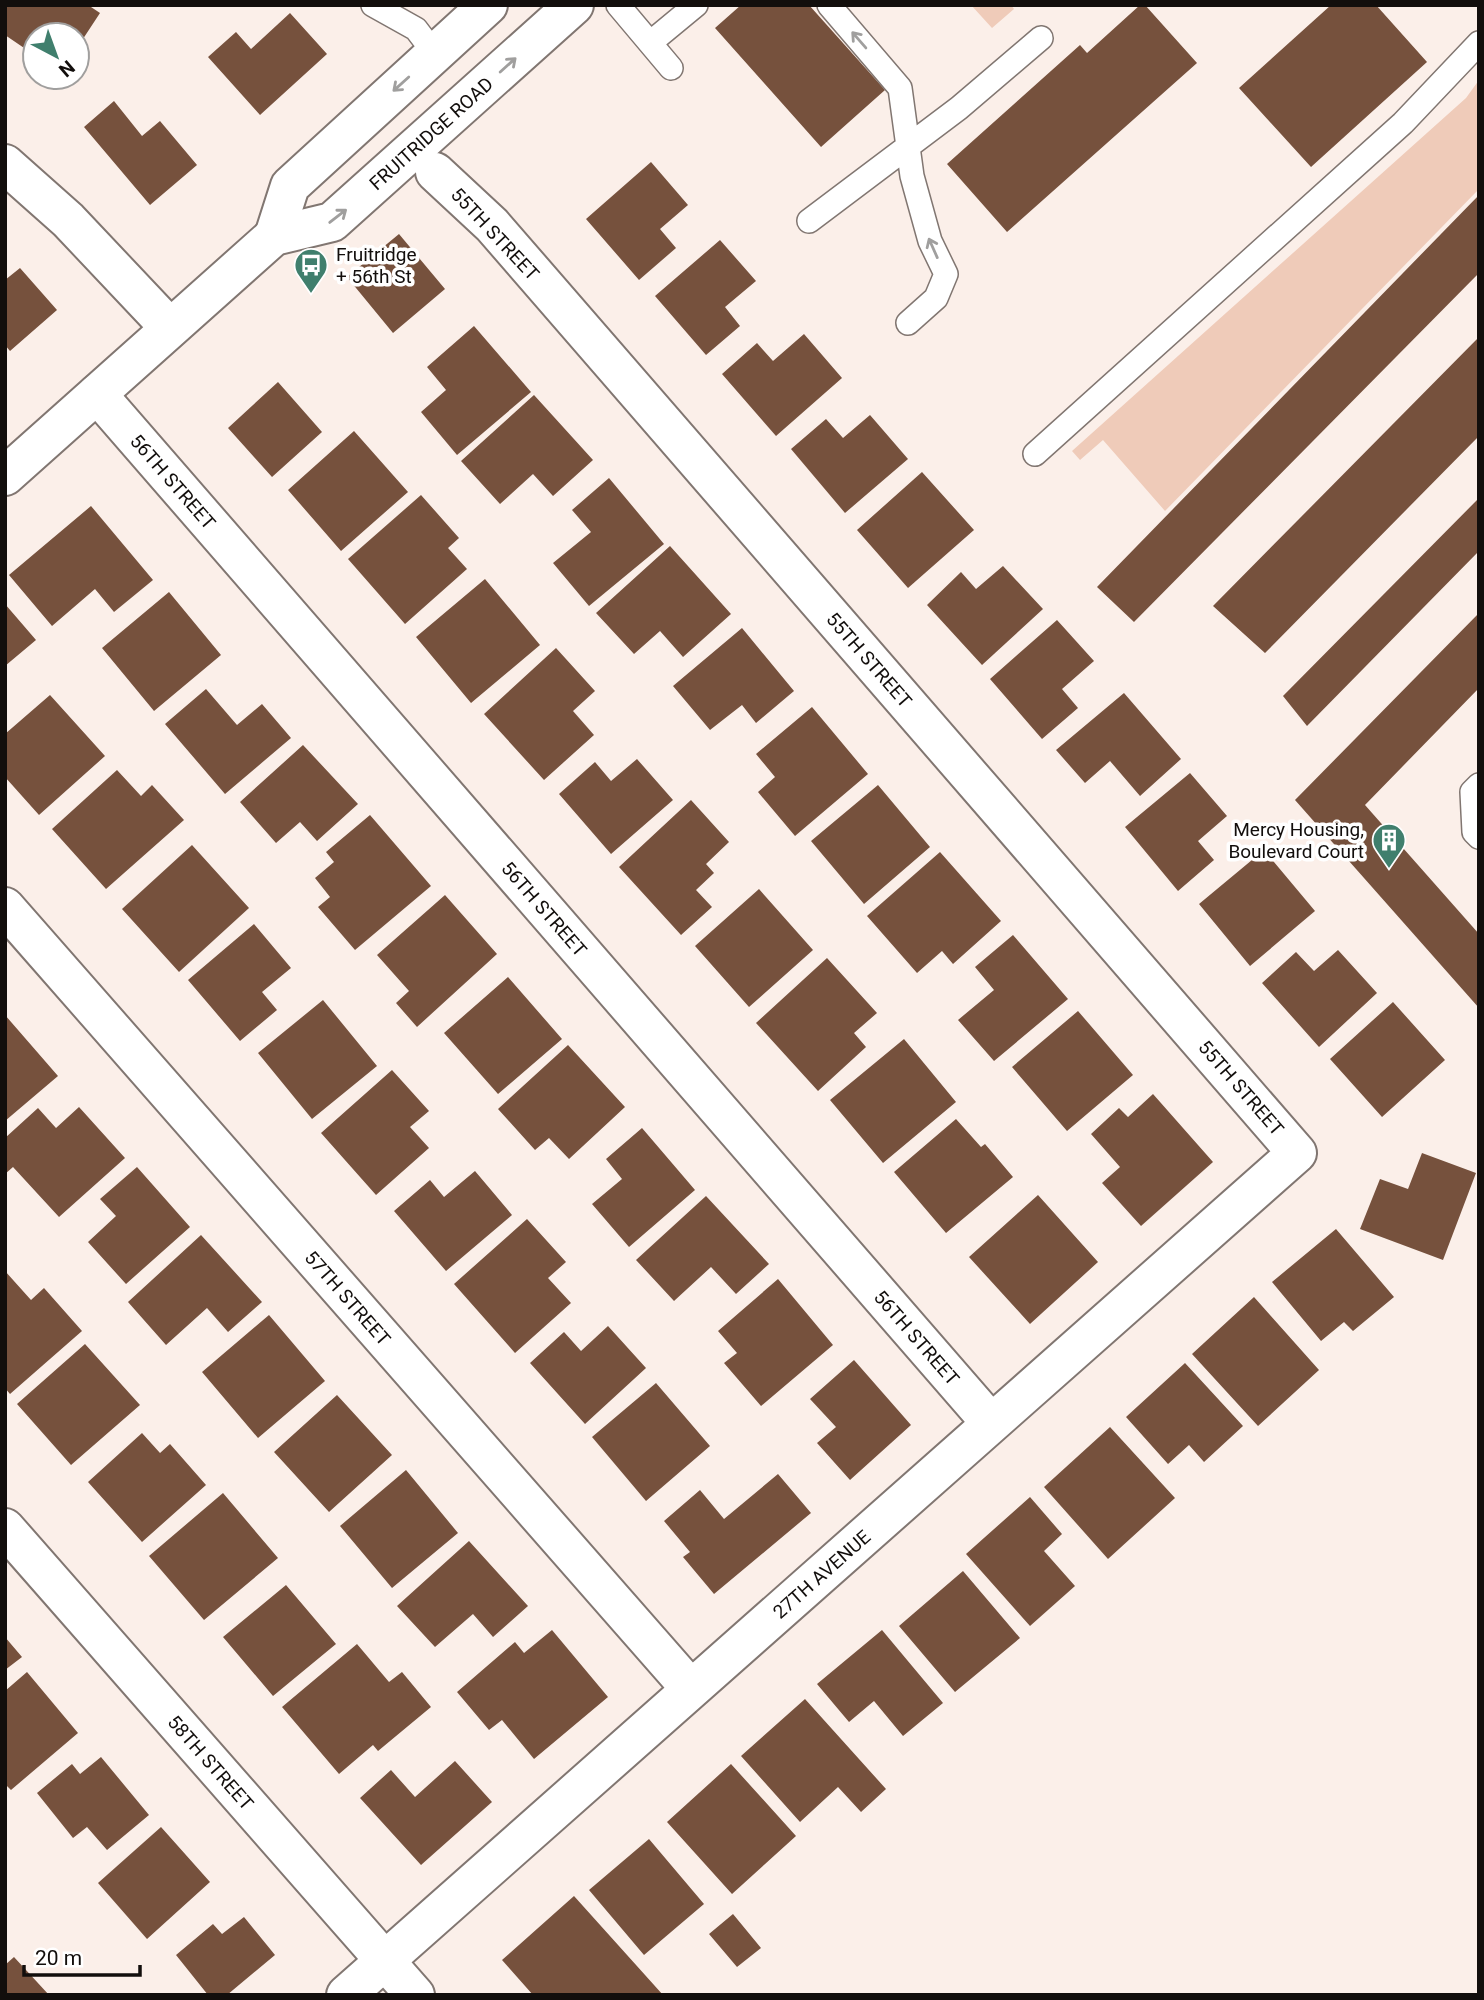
<svg xmlns="http://www.w3.org/2000/svg" width="1484" height="2000" font-family="Roboto,sans-serif">
<style>
.green{fill:#efcbb9}
.building{fill:#76513d}
.lines{fill:none;stroke-linecap:round;stroke-linejoin:round}
.lane-casing{stroke:#817671;stroke-width:26}
.street-casing{stroke:#817671;stroke-width:42}
.secondary-casing{stroke:#817671;stroke-width:42}
.lane{stroke:#fff;stroke-width:23}
.street{stroke:#fff;stroke-width:38}
.secondary{stroke:#fff;stroke-width:38}
.oneway{stroke:#a09f9e}
.labels{text-anchor:middle;dominant-baseline:central;stroke-width:7;stroke-linejoin:round;paint-order:stroke}
.street-label{font-size:19px;fill:#120e0c;stroke:#fff}
.poi-label{font-size:19px;fill:#120e0c;stroke:#fff;text-anchor:start}
</style>
<rect width="100%" height="100%" fill="#fbefe9"/>
<path class="green" d="M971 5H1011L1014 9 992 28Z
M1479 80V189L1165 511 1103 440 1080 460 1072 451 1466 98Z"/>
<path class="building" d="M6 5H88L100 13 77 48V35H35V66L25 59 30 52 5 35Z
M741 5H809L885 90 821 147 715 28Z
M1140 5H1145L1197 63 1007 232 947 164 1080 45 1087 53Z
M1331 5H1376L1427 62 1311 167 1239 88Z
M290 13 327 54 260 115 208 57 236 32 251 49Z
M114 101 142 136 160 121 197 165 150 205 84 127Z
M651 162 688 205 660 229 676 248 639 280 586 219Z
M1479 195V273L1134 622 1097 587Z
M399 234 445 289 393 333 347 277Z
M720 240 756 281 725 307 740 326 706 355 655 296Z
M20 268 57 310 10 351 5 345V280Z
M474 326 531 392 457 455 421 412 446 390 427 367Z
M804 334 842 378 776 436 722 374 757 343 773 361Z
M1479 337V436L1265 653 1213 606Z
M278 382 322 432 272 477 228 428Z
M534 395 593 460 553 496 533 474 500 504 461 461Z
M870 415 908 459 845 513 791 449 826 419 843 438Z
M354 431 408 492 341 551 288 490Z
M922 472 974 530 908 588 857 530Z
M609 478 664 544 589 606 553 563 591 532 572 510Z
M421 495 459 538 448 548 467 569 405 624 348 559Z
M1479 498V551L1307 726 1283 696Z
M91 506 153 580 114 612 95 589 52 626 9 575Z
M670 546 731 614 683 657 660 631 634 654 596 613Z
M1003 566 1043 609 982 665 927 605 961 572 976 589Z
M485 579 540 645 471 703 416 637Z
M169 592 221 655 154 711 102 648Z
M5 604 36 640 5 666Z
M1479 613V688L1365 805 1479 934V1008L1295 800Z
M1057 620 1094 661 1062 689 1078 708 1042 739 990 679Z
M742 628 794 691 756 723 742 705 710 730 673 686Z
M556 648 595 691 573 711 594 735 544 780 484 714Z
M206 689 237 725 262 704 291 738 225 794 165 724Z
M1124 693 1181 759 1140 796 1110 761 1085 783 1056 750Z
M50 695 105 756 39 815 5 777V734Z
M812 707 868 774 795 836 758 792 775 777 756 754Z
M303 745 358 804 317 841 300 822 276 843 240 802Z
M637 759 673 800 611 854 559 794 595 762 611 781Z
M117 770 141 796 152 785 184 820 106 889 52 829Z
M1190 773 1227 816 1198 841 1214 860 1178 891 1125 827Z
M878 785 930 847 864 904 811 841Z
M691 800 729 842 706 864 714 873 696 890 712 907 681 935 619 867Z
M370 815 431 886 355 950 318 907 330 897 315 878 334 862 326 852Z
M192 845 249 908 179 972 122 909Z
M1264 850 1315 911 1250 966 1199 904Z
M940 852 1001 921 953 964 942 951 917 973 867 916Z
M759 889 813 950 749 1007 695 946Z
M445 895 497 954 417 1027 396 1003 409 991 377 955Z
M254 924 291 968 262 992 277 1010 240 1041 188 980Z
M1013 935 1068 999 994 1061 958 1020 994 990 975 967Z
M1338 950 1377 993 1319 1047 1262 983 1296 952 1314 971Z
M827 958 877 1013 854 1033 866 1047 818 1091 756 1023Z
M508 977 562 1039 498 1094 444 1033Z
M323 1000 377 1066 312 1119 258 1053Z
M1393 1002 1445 1060 1382 1117 1330 1059Z
M1078 1011 1133 1075 1067 1131 1012 1067Z
M5 1015 58 1076 5 1121Z
M904 1039 956 1102 883 1163 830 1100Z
M568 1045 625 1107 569 1159 549 1138 535 1150 498 1109Z
M392 1070 429 1111 410 1127 429 1148 376 1195 321 1133Z
M1153 1094 1213 1162 1141 1226 1102 1183 1120 1167 1091 1134 1119 1108 1128 1117Z
M79 1107 125 1158 59 1217 13 1167 5 1174V1138L38 1108 56 1128Z
M956 1119 981 1147 985 1144 1013 1177 946 1233 894 1172Z
M642 1128 695 1190 629 1247 592 1204 622 1179 606 1159Z
M1422 1153 1476 1173 1443 1260 1360 1229 1380 1179 1408 1189Z
M137 1167 190 1227 126 1284 88 1242 116 1216 100 1199Z
M475 1171 512 1215 446 1271 394 1211 430 1180 444 1197Z
M1038 1195 1098 1262 1030 1324 969 1257Z
M706 1196 769 1264 736 1294 711 1267 674 1301 636 1260Z
M527 1219 566 1262 548 1278 571 1303 515 1353 454 1284Z
M1336 1229 1394 1297 1353 1331 1344 1322 1321 1341 1272 1282Z
M201 1235 262 1302 228 1332 207 1308 166 1345 128 1302Z
M5 1271 31 1300 44 1288 82 1331 10 1394 5 1388Z
M778 1279 833 1345 761 1406 724 1363 737 1353 718 1331Z
M1254 1297 1319 1370 1258 1426 1192 1354Z
M269 1315 325 1381 258 1438 202 1372Z
M608 1326 646 1368 585 1424 530 1363 564 1332 581 1351Z
M85 1344 140 1405 71 1465 17 1404Z
M854 1360 911 1425 850 1480 817 1443 836 1427 810 1399Z
M1185 1363 1243 1426 1204 1462 1189 1445 1168 1464 1126 1417Z
M656 1383 710 1446 646 1501 592 1437Z
M337 1395 392 1455 329 1512 274 1452Z
M1110 1427 1175 1498 1108 1559 1044 1487Z
M142 1433 160 1453 170 1444 206 1485 142 1542 88 1482Z
M406 1470 458 1533 392 1588 340 1526Z
M778 1474 811 1513 714 1594 683 1557 690 1552 664 1521 700 1490 724 1519Z
M223 1493 278 1558 204 1620 149 1556Z
M1030 1497 1062 1534 1044 1551 1075 1586 1030 1626 966 1554Z
M469 1541 528 1606 493 1637 473 1614 435 1647 397 1606Z
M963 1571 1020 1638 955 1692 899 1626Z
M286 1585 336 1644 273 1696 223 1637Z
M552 1630 608 1697 534 1759 502 1720 489 1730 457 1692 515 1642 524 1653Z
M882 1630 943 1703 903 1736 874 1701 849 1722 817 1684Z
M5 1637 22 1657 5 1670Z
M357 1644 389 1682 402 1672 431 1707 378 1751 373 1745 339 1774 282 1707Z
M27 1672 78 1733 11 1790 5 1784V1691Z
M805 1699 886 1789 861 1812 838 1787 800 1822 741 1756Z
M101 1757 149 1815 107 1850 87 1827 73 1838 37 1793 72 1764 80 1774Z
M455 1761 492 1802 421 1865 360 1798 391 1770 415 1797Z
M731 1764 796 1836 732 1894 667 1822Z
M161 1827 210 1882 147 1939 98 1883Z
M649 1839 704 1904 644 1955 589 1890Z
M574 1896 663 1995H533L502 1960Z
M733 1914 761 1948 737 1967 709 1934Z
M244 1917 275 1955 227 1995H208L176 1955 213 1924 222 1934Z
M14 1957 49 1995H5V1965Z"/>
<g class="lines">
<defs>
<path id="lane" d="M373 5 416 29 435 54
M618 5 671 68
M829 5 900 88 912 176 930 241 946 274 936 298 908 323
M650 43 696 5
M809 221 959 108 1041 38
M1035 454 1403 123 1479 43
M1479 785 1472 792 1474 832 1479 837"/>
<g id="street">
<path d="M5 164 68 220 170 328"/>
<path id="s1" d="M97 394 991 1423"/>
<path id="s2" d="M5 907 690 1688"/>
<path id="s3" d="M5 1528 415 1995"/>
<path id="s4" d="M346 1995 1297 1153 492 225 435 172"/>
</g>
<g id="secondary">
<path d="M274 236 290 186 488 5"/>
<path id="s5" d="M5 476 274 236 332 222 574 5"/>
</g>
</defs>
<use href="#lane" class="lane-casing"/>
<use href="#street" class="street-casing"/>
<use href="#secondary" class="secondary-casing"/>
<use href="#lane" class="lane"/>
<use href="#street" class="street"/>
<use href="#secondary" class="secondary"/>
</g>
<defs><path id="oneway-shaft" d="M-6 0H5M1.5-3L5.5 0L1.5 3" fill="none" stroke-width="1.6" stroke-linecap="round" stroke-linejoin="round" transform="scale(1.75)"/></defs>
<g class="oneway">
<use href="#oneway-shaft" transform="translate(859 40) rotate(-131)"/>
<use href="#oneway-shaft" transform="translate(508 65) rotate(-42)"/>
<use href="#oneway-shaft" transform="translate(401 84) rotate(138)"/>
<use href="#oneway-shaft" transform="translate(338 216) rotate(-38)"/>
<use href="#oneway-shaft" transform="translate(933 248) rotate(-114)"/>
</g>
<defs>
<symbol id="bus-pin" viewBox="-11 -11 22 30"><path d="M0 17L-7.5 6A9.5 9.5 0 1 1 7.5 6Z" fill="#407f6d" stroke="#fff"/><path d="M-5-6H5V4H4V6H2V4H-2V6H-4V4H-5ZM-3.5-4V0h7V-4ZM-3.5 1.2v1.5H-2V1.2ZM2 1.2v1.5H3.5V1.2Z" fill="#fff"/></symbol>
<symbol id="building-pin" viewBox="-11 -11 22 30"><path d="M0 17L-7.5 6A9.5 9.5 0 1 1 7.5 6Z" fill="#407f6d" stroke="#fff"/><path d="M-4-6H4V6H1V3H-1V6H-4ZM-2.5-4.3h1.7v1.8h-1.7ZM.8-4.3h1.7v1.8H.8ZM-2.5-1h1.7V.8h-1.7ZM.8-1h1.7V.8H.8Z" fill="#fff"/></symbol>
</defs>
<g fill-rule="evenodd">
<use href="#bus-pin" x="292" y="246" width="38" height="52"/>
<use href="#building-pin" x="1370" y="821" width="38" height="52"/>
</g>
<g class="labels">
<g class="street-label">
<text stroke="none"><textPath href="#s5" startOffset="553">FRUITRIDGE ROAD</textPath></text>
<text transform="translate(495 234) rotate(47)">55TH STREET</text>
<text stroke="none"><textPath href="#s1" startOffset="116">56TH STREET</textPath></text>
<text transform="translate(869 660) rotate(49)">55TH STREET</text>
<text stroke="none"><textPath href="#s1" startOffset="682">56TH STREET</textPath></text>
<text transform="translate(1241 1088) rotate(49)">55TH STREET</text>
<text stroke="none"><textPath href="#s2" startOffset="520">57TH STREET</textPath></text>
<text stroke="none"><textPath href="#s1" startOffset="1250">56TH STREET</textPath></text>
<text stroke="none"><textPath href="#s4" startOffset="635">27TH AVENUE</textPath></text>
<text stroke="none"><textPath href="#s3" startOffset="312">58TH STREET</textPath></text>
</g>
<g class="poi-label">
<text x="336" y="254">Fruitridge<tspan x="336" dy="22">+ 56th St</tspan></text>
<text x="1364" y="829" text-anchor="end">Mercy Housing,<tspan x="1364" dy="22">Boulevard Court</tspan></text>
</g>
</g>
<rect width="1484" height="2000" fill="none" stroke="#120e0c" stroke-width="14"/>
<g transform="translate(56 56) rotate(139)"><circle r="33" fill="#ffffff" stroke="#a09f9e" stroke-width="2"/>
<path d="M0-5L12 26L0 18L-12 26Z" fill="#407f6d"/>
<text y="-10" font-size="19" font-weight="bold" text-anchor="middle" fill="#120e0c">N</text>
</g>
<path d="M24 1965v10h116v-10" fill="none" stroke="#120e0c" stroke-width="3.5"/>
<text x="35" y="1965" font-size="21" fill="#120e0c" stroke="#ffffff" stroke-width="5" paint-order="stroke">20 m</text>
</svg>
